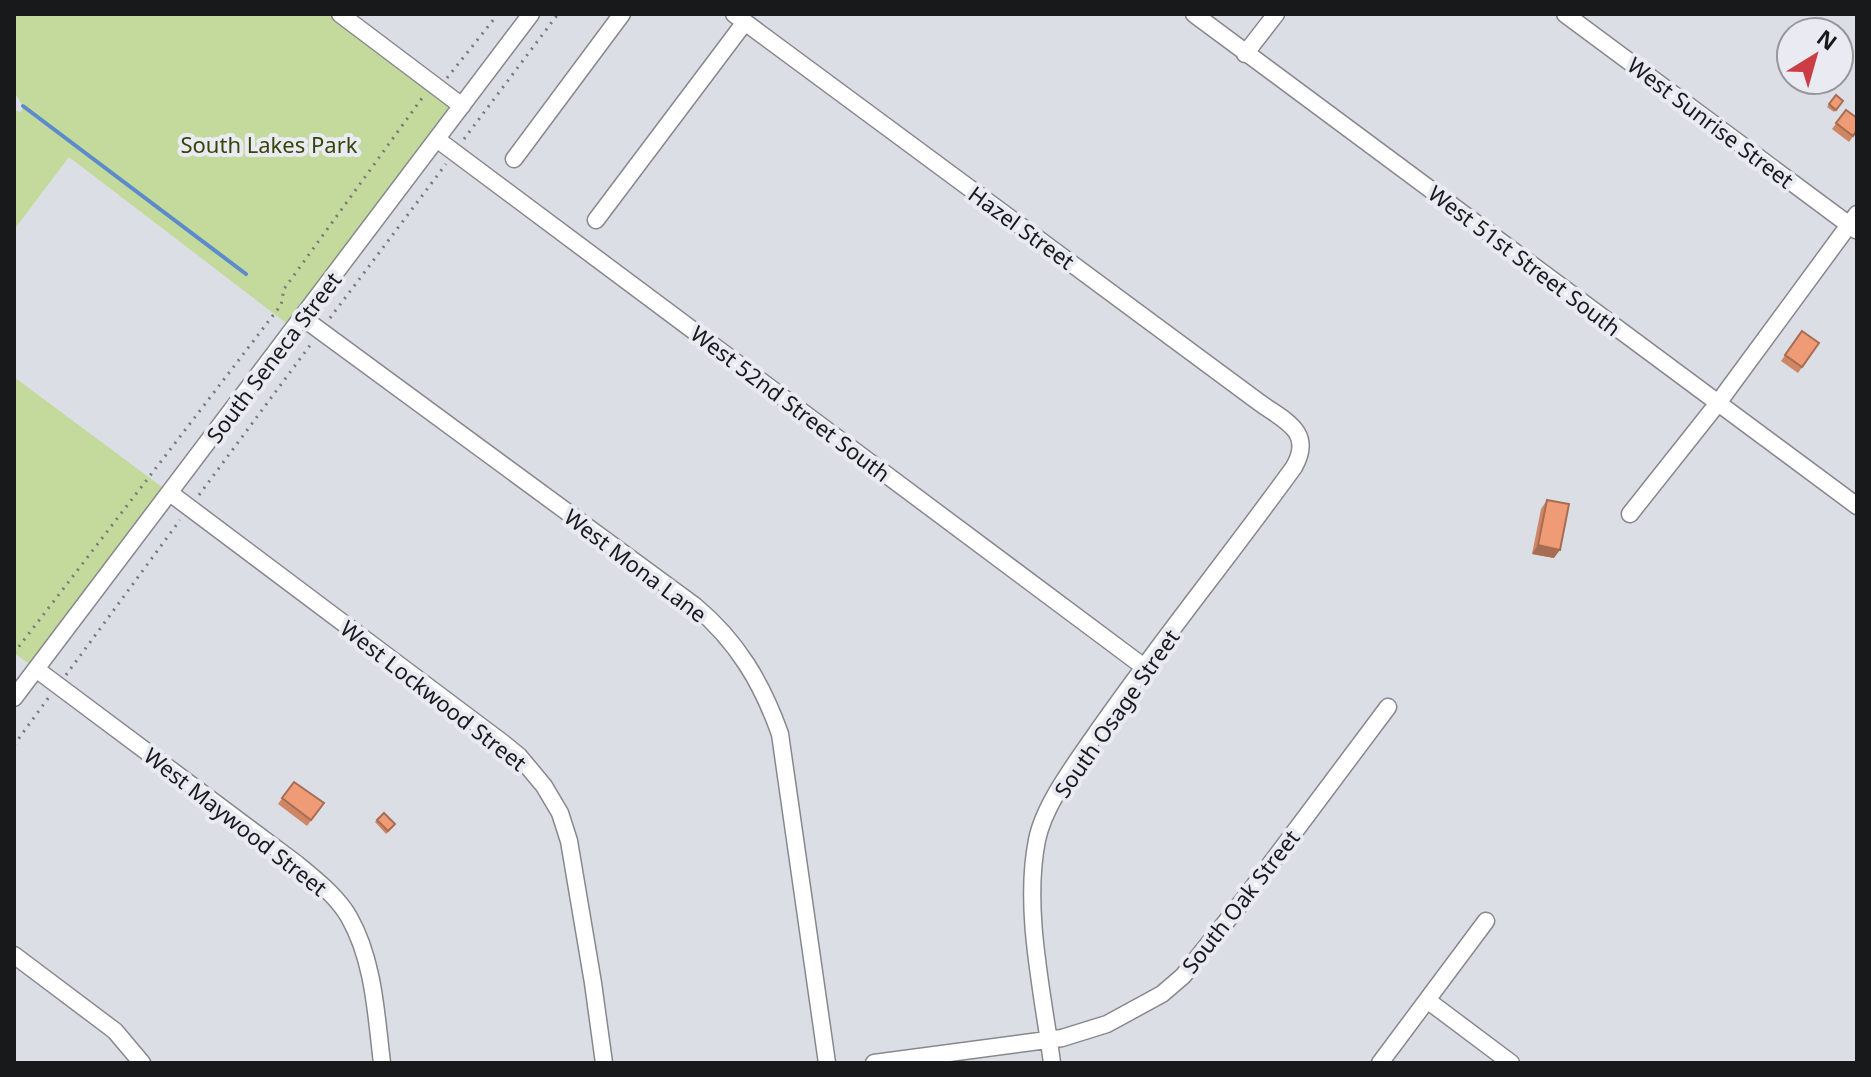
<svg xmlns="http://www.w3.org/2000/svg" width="1871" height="1077" font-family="'Noto Sans',sans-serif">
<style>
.green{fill:#c4da9d}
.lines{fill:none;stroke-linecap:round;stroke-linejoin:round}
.stream{stroke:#5b8bcc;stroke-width:4}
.minor-casing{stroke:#87888e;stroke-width:19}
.path{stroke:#77797d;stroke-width:3;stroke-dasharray:2 6;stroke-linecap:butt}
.minor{stroke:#fff;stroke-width:16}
.wall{fill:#ce8665}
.shaded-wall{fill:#a76d53}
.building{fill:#ef9c76;stroke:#a76d53;stroke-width:2}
.labels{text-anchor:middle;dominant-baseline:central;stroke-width:8;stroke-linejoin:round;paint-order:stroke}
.street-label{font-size:22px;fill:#18191b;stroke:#eaebf2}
.park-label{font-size:22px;fill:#344506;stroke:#eaebf2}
</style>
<rect width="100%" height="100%" fill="#dcdee5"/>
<path class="green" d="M14 14H340L462 106 294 329 69 157 14 230V110L21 112 23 106 14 92Z
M14 377 170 493 36 669 14 653Z"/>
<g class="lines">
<path class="stream" d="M23 106 246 274"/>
<defs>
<path id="minor" d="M340 14 462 106
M734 14 1256 400C1282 420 1315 430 1294 467 1229 557 1159 643 1095 735 1075 764 1044 805 1037 840 1023 910 1043 993 1052 1063
M1194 14 1857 506
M1565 14 1856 230
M1245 54 1276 14
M438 140 1144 667
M514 159 622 14
M596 220 745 22
M303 318 695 606C737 641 762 683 780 734L827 1063
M170 493 503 743 519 756 544 786 560 813 569 841 593 983 604 1063
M1630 514 1718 403 1857 214
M36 669 297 864C316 880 337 896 349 917 374 961 376 1014 382 1063
M14 698 531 14
M14 955 115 1031 142 1063
M1427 1000 1511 1063
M874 1063 1062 1038 1107 1024 1162 994 1183 976 1245 898 1388 707
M1380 1063 1486 921"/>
</defs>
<use href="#minor" class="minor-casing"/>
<path class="path" d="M447 78 498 14
M464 139 558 14
M330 318 446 164
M199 495 311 344
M14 653 281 305 284 289 425 94
M66 675 180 520
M14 745 49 697"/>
<use href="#minor" class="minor"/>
</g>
<path class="wall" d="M1836 95 1843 101 1834 112 1827 107Z
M1846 110 1857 131 1849 142 1832 129Z
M1802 331 1819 343 1798 373 1781 361Z
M1547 500 1554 558 1532 554 1541 509Z
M294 782 324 803 307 826 278 804Z
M377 820 393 827 386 834 375 822Z"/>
<path class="shaded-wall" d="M1538 545 1560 550 1554 558 1532 554Z"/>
<path class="building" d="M1836 95 1843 101 1836 110 1829 104Z
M1846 110 1857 118V130L1853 136 1836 123Z
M1802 331 1819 343 1802 367 1785 355Z
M1547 500 1569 504 1560 550 1538 545Z
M294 782 324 803 311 820 282 798Z
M384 813 395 824 388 831 377 820Z"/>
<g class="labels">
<g class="street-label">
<text transform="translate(1711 122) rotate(37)">West Sunrise Street</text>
<text transform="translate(1022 227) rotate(36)">Hazel Street</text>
<text transform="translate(1525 260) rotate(37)">West 51st Street South</text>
<text transform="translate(273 357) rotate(-53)">South Seneca Street</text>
<text transform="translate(791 403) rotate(37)">West 52nd Street South</text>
<text transform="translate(636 565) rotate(37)">West Mona Lane</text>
<text transform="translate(434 695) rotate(38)">West Lockwood Street</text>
<text transform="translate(1116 713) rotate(-55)">South Osage Street</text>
<text transform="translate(236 821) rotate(38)">West Maywood Street</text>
<text transform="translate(1240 901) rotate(-52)">South Oak Street</text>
</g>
<g class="park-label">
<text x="269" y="144">South Lakes Park</text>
</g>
</g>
<rect width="1871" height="1077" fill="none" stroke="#18191b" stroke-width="32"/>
<g transform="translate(1815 56) rotate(37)"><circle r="38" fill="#eaebf2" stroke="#96979c" stroke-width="2"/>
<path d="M0-6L14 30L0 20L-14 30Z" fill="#cb3c44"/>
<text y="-12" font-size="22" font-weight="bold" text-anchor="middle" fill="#18191b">N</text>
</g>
</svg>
